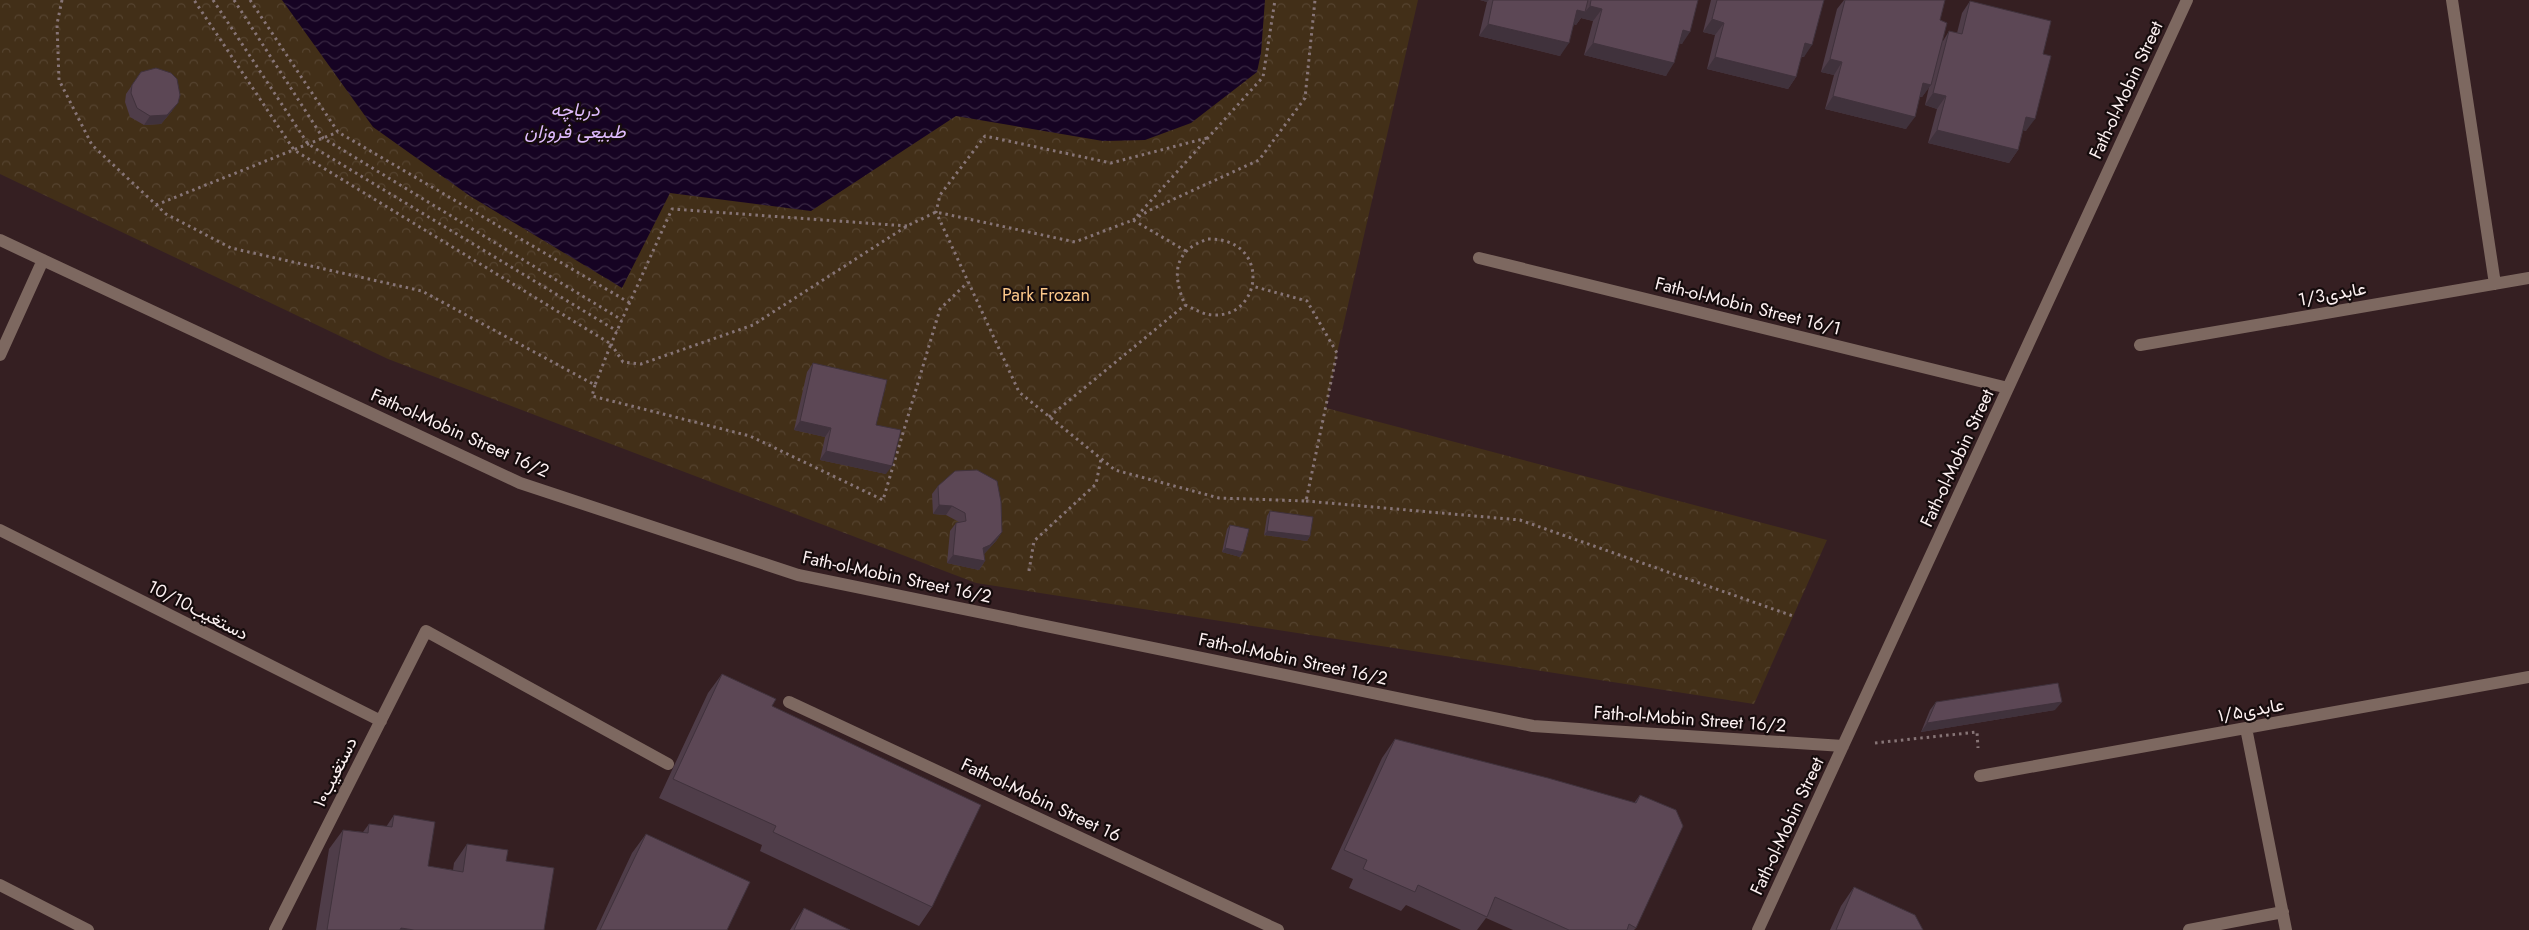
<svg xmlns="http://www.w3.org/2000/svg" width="2529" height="930" font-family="Jost,Vazirmatn,sans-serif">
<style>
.forest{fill:url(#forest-crowns)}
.water{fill:url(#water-waves)}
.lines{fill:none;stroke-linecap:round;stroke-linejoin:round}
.path{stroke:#877577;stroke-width:3;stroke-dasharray:2.5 4;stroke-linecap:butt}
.minor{stroke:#7d6860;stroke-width:12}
.wall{fill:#4f3d49}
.shaded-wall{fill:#40323c}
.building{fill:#5c4755;stroke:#40323c}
.labels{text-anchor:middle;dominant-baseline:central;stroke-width:4.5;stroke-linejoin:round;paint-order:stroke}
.street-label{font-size:18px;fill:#fdf1f2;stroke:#160c0d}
.park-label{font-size:18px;fill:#fbc78a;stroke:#160c0d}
.water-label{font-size:19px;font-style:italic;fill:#dfbbfd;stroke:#160c0d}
</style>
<defs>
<pattern id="forest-crowns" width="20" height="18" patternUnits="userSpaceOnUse" patternTransform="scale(1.25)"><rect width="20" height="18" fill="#422f18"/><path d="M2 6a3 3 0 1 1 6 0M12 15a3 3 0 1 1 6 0" fill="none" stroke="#55432f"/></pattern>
<pattern id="water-waves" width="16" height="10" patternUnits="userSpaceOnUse" patternTransform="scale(1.25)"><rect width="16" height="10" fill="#160323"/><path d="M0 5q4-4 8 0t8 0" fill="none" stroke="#392843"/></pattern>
</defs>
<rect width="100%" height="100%" fill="#351f22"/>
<path class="forest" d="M0 0H1418L1337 353 1326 408 1827 540 1754 704 976 583 388 359 0 174Z"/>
<path class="water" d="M282 0H1265L1261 53 1257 72 1191 123 1145 140 1103 141 956 116 811 211 670 193 622 288 470 196 373 127Z"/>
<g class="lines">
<path class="path" d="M62 0 57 24 59 80 92 145 166 214 231 248 422 291 595 385 611 344 294 150 194 0
M213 0 308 144 617 331
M234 0 323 138 622 320
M250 0 338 132 630 303
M1207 138 1111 163 985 136 940 195 936 212 1019 392 1115 470 1219 498 1306 501 1337 353 1307 301 1252 286
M156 205 338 132
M1137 216 1263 77 1275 0
M1133 220 1150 210 1259 160 1305 98 1315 0
M907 226 672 209 611 344 623 362 641 364 753 325 907 226 936 212 1075 242 1133 220 1186 251
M1208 239C1271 238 1263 317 1214 315 1203 315 1195 309 1185 305 1172 274 1173 251 1208 239Z
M595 385 592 396 750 436 883 500 940 309 968 282
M1049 417 1185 305
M1306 501 1520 520 1793 616
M1029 571 1034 541 1096 484 1101 459
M1875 743 1977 732 1978 748"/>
<path class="minor" d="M2452 0 2495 284
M0 240 520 483 798 575 1533 726 1843 746
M1479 258 2008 388
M2140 345 2529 278
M0 355 43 260
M0 530 381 721
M789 702 1278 930
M2246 728 2286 930
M1980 776 2529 677
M0 885 88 930
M275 930 426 631 668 764
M1758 930 2187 0
M2189 930 2283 912"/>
</g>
<path class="wall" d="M1480 0H1698L1682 44 1679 43 1666 76 1584 55 1593 21 1581 18 1576 25 1574 24 1560 56 1479 36 1487 2Z
M1711 0H1824L1804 57H1801L1796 77 1788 89 1707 69 1715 35 1703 32Z
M1844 0H1945L1940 20 1943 41 1949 31 1957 33 1962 13 1970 1 2043 54 2026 131 2023 130 2018 150 2009 163 1928 143 1937 109 1925 105 1929 87 1922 97H1920L1906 129 1825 109 1834 75 1821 72 1837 9Z
M141 72 172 111 161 124 144 125 130 117 125 102 126 94Z
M813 363 876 425 886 474 820 460 825 437 794 430 807 372Z
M938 486 1002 532 996 541 984 554 985 561 979 570 947 563 950 531 956 523 959 522 946 515 933 514 932 494Z
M1270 511 1310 536 1307 541 1264 535 1267 516Z
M1230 525 1243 552 1240 557 1222 552 1227 529Z
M722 674 772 706 932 907 919 926 760 851 762 845 659 798 708 693Z
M1936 702 2055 710 1921 732 1930 710Z
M1395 739 1634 803 1640 795 1636 928 1634 930H1513L1486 918 1477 930H1461L1406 905 1401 911 1349 888 1353 879 1331 869 1382 758Z
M394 815 428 866 453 870 454 863 467 844 506 861 544 930H316L329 849 343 830 363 832 369 824 386 827Z
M646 834 727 930H596L632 853Z
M1854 887 1923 930H1830L1841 906Z
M804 908 850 930H790Z"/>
<path class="shaded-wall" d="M1480 0H1489L1487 2Z
M1590 6 1602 9 1593 21 1581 18 1576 25 1569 23 1577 10 1585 12Z
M1712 19 1724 23 1715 35 1703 32Z
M1488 24 1569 43 1560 56 1479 36Z
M1683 30 1690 32 1682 44 1674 42Z
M1593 43 1674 63 1666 76 1584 55Z
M1805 43 1812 45 1804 57 1796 55Z
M1715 57 1796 77 1788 89 1707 69Z
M1830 59 1842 62 1834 75 1821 72Z
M1923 83 1931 85 1922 97 1914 95Z
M1933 93 1946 96 1937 109 1925 105Z
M1833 96 1915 117 1906 129 1825 109Z
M178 103 172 111 161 124 144 125 150 116Z
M2026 117 2035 119 2026 131 2018 129Z
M1937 130 2018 150 2009 163 1928 143Z
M800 421 831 428 825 437 794 430Z
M826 451 892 466 886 474 820 460Z
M939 505 952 506 946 515 933 514Z
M1267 531 1310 536 1307 541 1264 535Z
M1002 532 996 541 984 554 983 548Z
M1225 548 1243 552 1240 557 1222 552Z
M953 555 985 561 979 570 947 563Z
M2062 702 2055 710 1921 732 1927 723Z
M401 928 414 930H399Z"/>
<path class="building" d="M1493 0H1588L1585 12 1577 10 1569 43 1488 24Z
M1591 0H1698L1690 32 1683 30 1674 63 1593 43 1602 9 1590 6Z
M1717 0H1824L1812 45 1805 43 1796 77 1715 57 1724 23 1712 19Z
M1845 0H1945L1940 20 1947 23 1931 85 1923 83 1915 117 1833 96 1842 62 1830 59Z
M1970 1 2051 21 2043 54 2051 56 2035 119 2026 117 2018 150 1937 130 1946 96 1933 93 1949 31 1962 34Z
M156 68 171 73 177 79 180 95 178 103 167 115 150 116 137 108 131 93 132 85 141 72Z
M813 363 887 380 876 425 901 430 892 466 826 451 831 428 800 421Z
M977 470 997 481 1001 502 1002 532 990 545 983 548 985 561 953 555 956 523 966 521 965 513 952 506 939 505 938 486 955 471Z
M1270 511 1313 517 1310 536 1267 531Z
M1230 525 1249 529 1243 552 1225 548Z
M722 674 776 699 772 706 981 805 932 907 773 832 776 826 673 779Z
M2058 683 2062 702 1927 723 1936 702Z
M1395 739 1548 778 1636 803 1640 795 1676 810 1683 826 1636 928 1629 924 1627 930H1569L1495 897 1487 917 1418 885 1415 892 1363 869 1367 860 1344 850Z
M394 815 435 822 428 866 463 872 467 844 508 850 506 861 554 868 544 930H414L401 928 400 930H327L343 830 368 833 369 824 392 827Z
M646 834 750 882 727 930H600Z
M1854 887 1915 915 1923 930H1836Z
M804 908 850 930H794Z"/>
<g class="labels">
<g class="street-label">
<text transform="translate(2126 90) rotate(-65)">Fath-ol-Mobin Street</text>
<text transform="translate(2332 294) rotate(-10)">عابدی1/3</text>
<text transform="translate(1748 306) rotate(14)">Fath-ol-Mobin Street 16/1</text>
<text transform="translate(460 433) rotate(24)">Fath-ol-Mobin Street 16/2</text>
<text transform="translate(1957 458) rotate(-65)">Fath-ol-Mobin Street</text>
<text transform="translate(897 577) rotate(12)">Fath-ol-Mobin Street 16/2</text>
<text transform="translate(198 610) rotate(27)">10/10دستغیب</text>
<text transform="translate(1293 659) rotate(12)">Fath-ol-Mobin Street 16/2</text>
<text transform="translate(2251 710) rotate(-10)">عابدی۱/۵</text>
<text transform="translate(1690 719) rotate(4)">Fath-ol-Mobin Street 16/2</text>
<text transform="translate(335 772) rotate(-63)">دستغیب۱۰</text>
<text transform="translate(1041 800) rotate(25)">Fath-ol-Mobin Street 16</text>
<text transform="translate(1787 826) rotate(-65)">Fath-ol-Mobin Street</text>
</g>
<g class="park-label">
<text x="1046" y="295">Park Frozan</text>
</g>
<g class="water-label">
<text x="575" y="109">دریاچه<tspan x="575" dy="22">طبیعی فروزان</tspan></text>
</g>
</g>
</svg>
